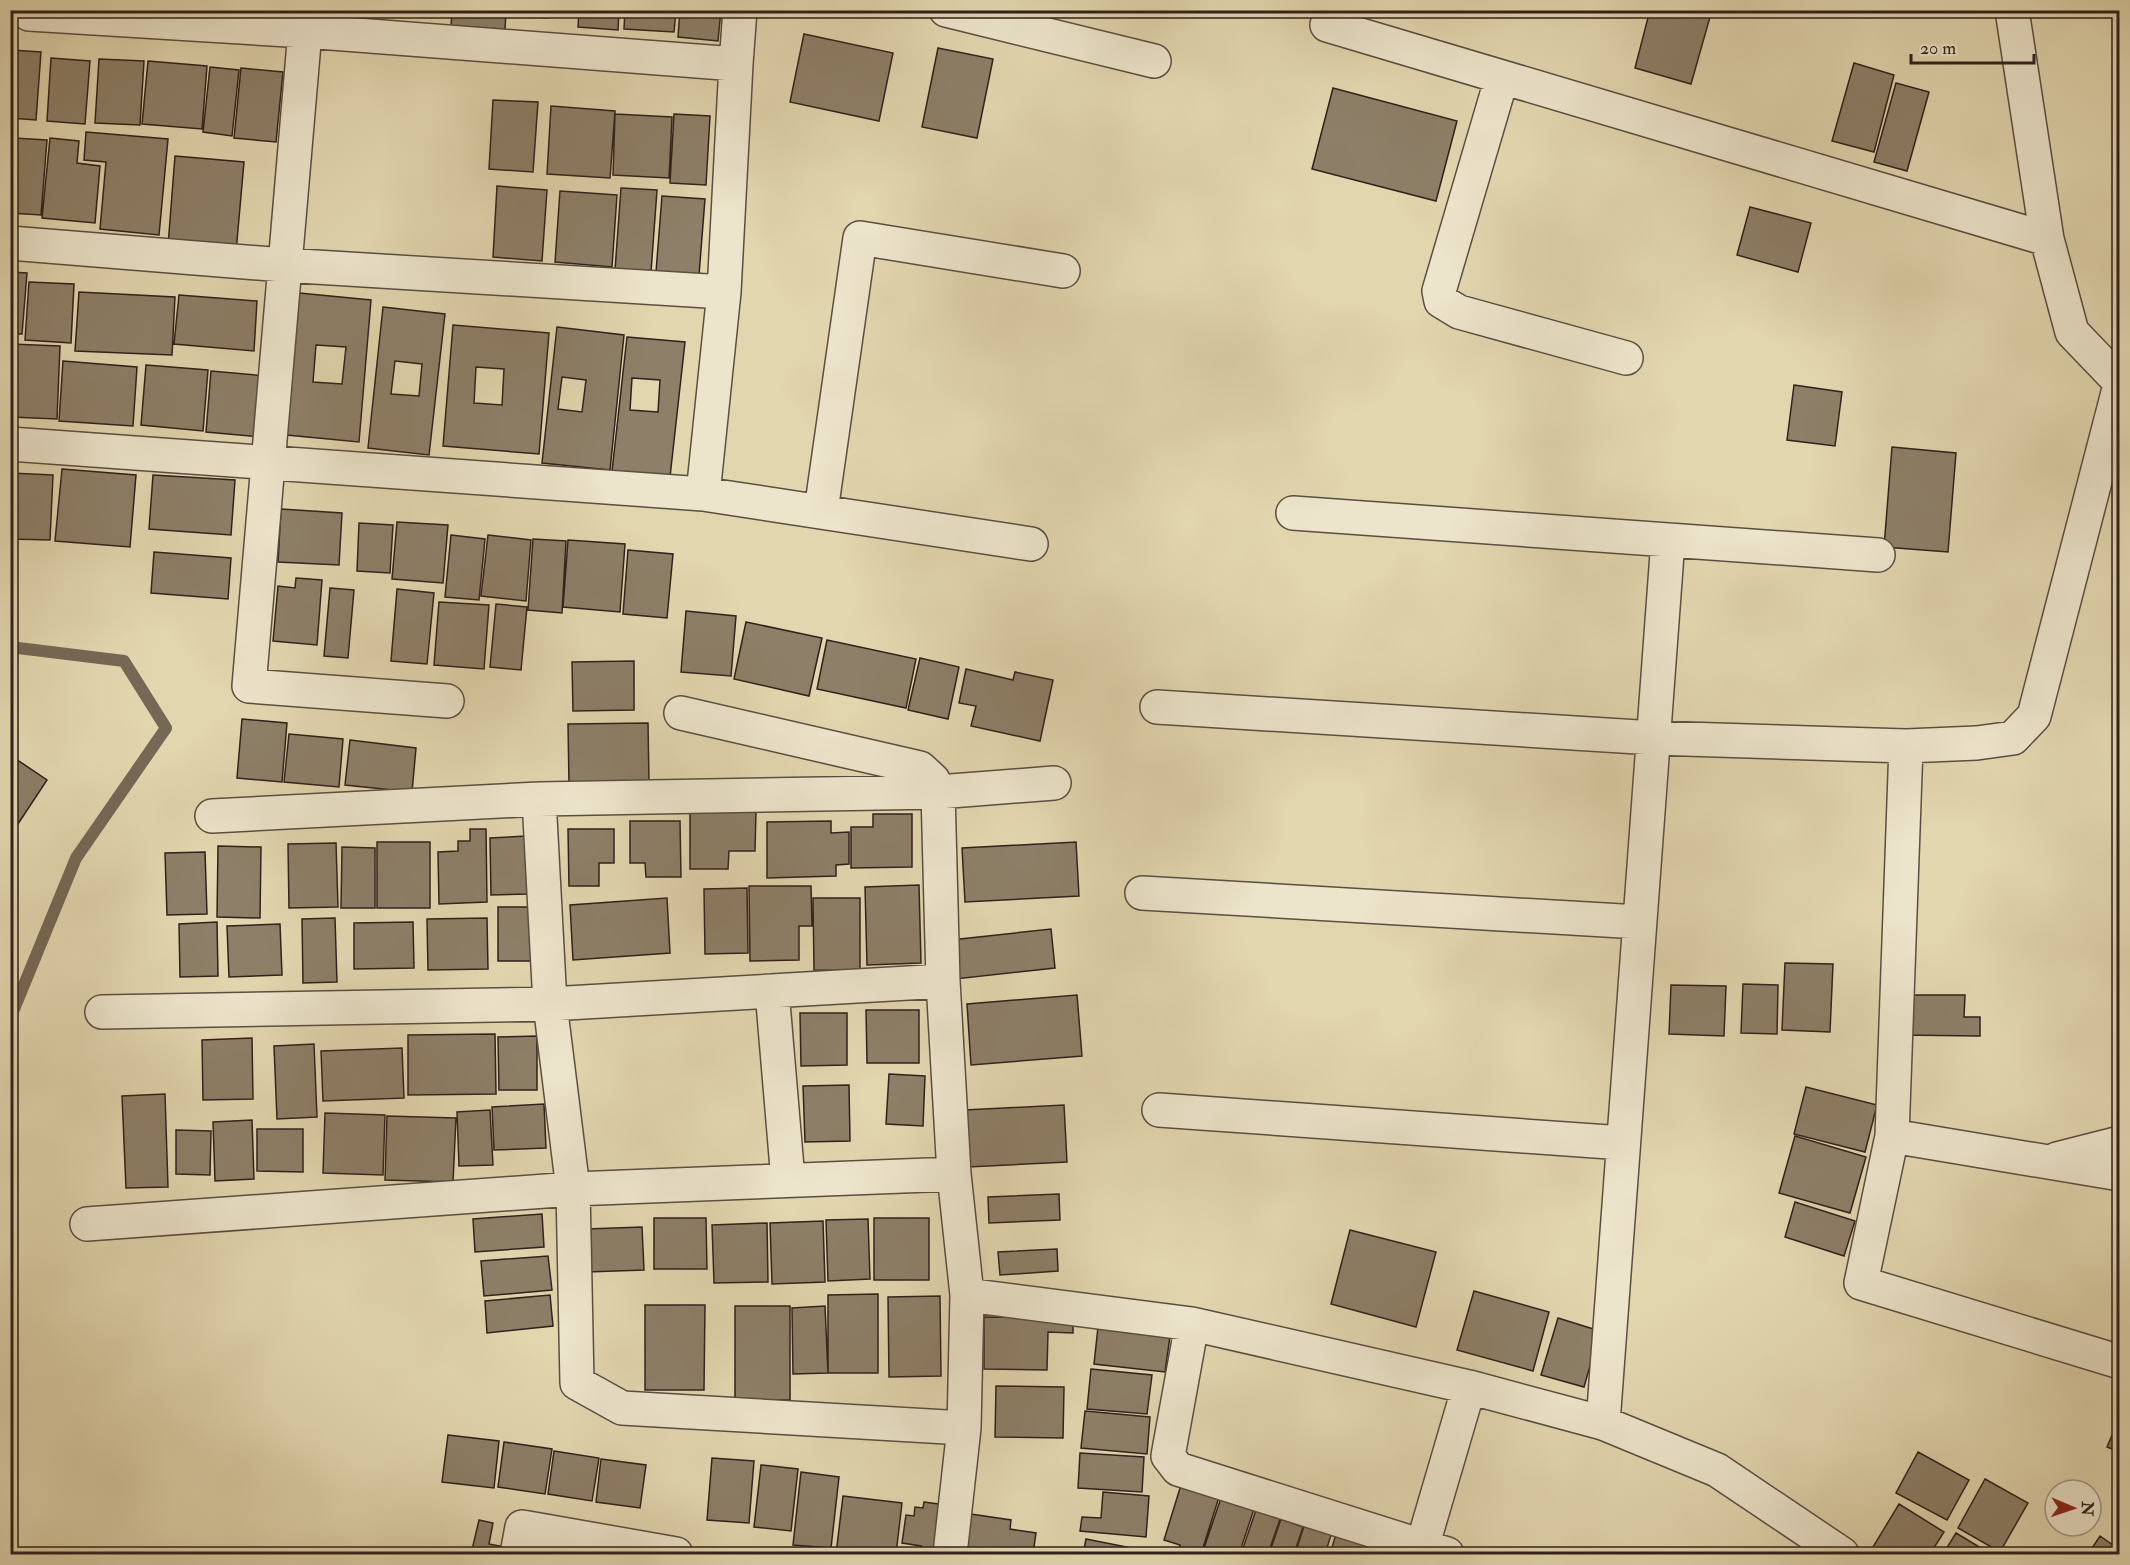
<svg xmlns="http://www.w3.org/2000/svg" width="2130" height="1565" font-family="'IM FELL Double Pica',serif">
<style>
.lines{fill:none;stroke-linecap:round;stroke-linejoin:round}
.stream{stroke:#766856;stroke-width:12}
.building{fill:#8d7f68;stroke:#30211c;stroke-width:1.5;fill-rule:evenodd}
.street-casing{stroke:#5c4e41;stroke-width:36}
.street{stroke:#ece4cb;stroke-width:33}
</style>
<rect width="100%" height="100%" fill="#e2d6af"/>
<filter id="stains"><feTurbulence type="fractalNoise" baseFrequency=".00333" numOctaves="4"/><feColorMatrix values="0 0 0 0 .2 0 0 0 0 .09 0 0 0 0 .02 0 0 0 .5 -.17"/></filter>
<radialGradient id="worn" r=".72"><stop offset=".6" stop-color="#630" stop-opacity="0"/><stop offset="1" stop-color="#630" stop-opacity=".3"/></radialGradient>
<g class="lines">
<path class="stream" d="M10 647 124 661 166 728 76 858 10 1019"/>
</g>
<path class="building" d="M452 10H506L505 30 451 27Z
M510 10H547V18L509 15Z
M579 10H619L618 30 578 27Z
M625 10H676L674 32 624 29Z
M680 10H721L718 41 678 37Z
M1650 10H1712L1691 84 1635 68Z
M804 34 893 53 879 121 790 102Z
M938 48 993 59 977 138 922 127Z
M11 50 41 52 36 120 10 118Z
M51 58 90 61 85 124 47 121Z
M99 59 144 61 140 125 95 123Z
M148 61 207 66 202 129 142 124Z
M1854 63 1894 75 1874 152 1832 141Z
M210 67 239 70 232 136 203 132Z
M241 68 283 72 276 142 234 138Z
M1896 83 1929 92 1907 171 1874 162Z
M1333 88 1457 121 1436 201 1312 169Z
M493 100 538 102 533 172 489 169Z
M551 106 615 111 610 178 547 174Z
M615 114 672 117 669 178 613 175Z
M674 114 710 116 706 185 670 183Z
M86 132 168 139 159 235 100 229 106 162 84 160Z
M14 138 47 140 41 215 10 213Z
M50 138 79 141 77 163 100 166 95 223 42 218Z
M175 156 244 162 236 252 168 246Z
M497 186 547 190 542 261 493 257Z
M621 188 657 190 651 272 615 270Z
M560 191 617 195 612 267 555 262Z
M662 196 705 199 699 275 656 272Z
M1750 207 1811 223 1798 272 1737 255Z
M10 272 27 273 22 334H10Z
M29 282 74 284 71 343 25 340Z
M79 292 175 297 172 355 75 351Z
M299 293 371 300 359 442 287 435ZM316 345 346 347 342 384 313 382Z
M179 295 257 301 254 351 174 344Z
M383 307 445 314 429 455 368 448ZM395 361 422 364 419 396 391 394Z
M453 325 549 333 539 454 443 446ZM476 367 504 369 502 405 474 403Z
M557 327 624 335 610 470 542 463ZM562 377 586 380 582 412 558 409Z
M627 337 685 342 670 477 612 471ZM632 378 660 380 658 412 630 410Z
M10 344 60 346 57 419 10 417Z
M63 361 137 367 133 426 59 421Z
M146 365 208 370 203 431 141 425Z
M211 371 266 376 261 437 206 432Z
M1794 385 1842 392 1835 446 1787 440Z
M1892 447 1956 453 1948 552 1884 547Z
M62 469 136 475 130 547 55 541Z
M10 473 53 475 50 540 10 539Z
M153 475 235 480 231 535 149 529Z
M281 509 342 513 339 565 278 562Z
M397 522 448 525 443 583 392 579Z
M359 523 393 525 390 573 357 571Z
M451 535 485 539 479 600 445 597Z
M488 535 531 540 526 601 481 596Z
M533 539 566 541 562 613 528 610Z
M568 540 625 544 620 612 563 607Z
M628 550 673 554 667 618 623 614Z
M154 552 231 558 228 599 151 593Z
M296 578 322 580 317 645 273 641 278 586 295 588Z
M330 588 354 590 348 658 324 656Z
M397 589 434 593 427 664 391 661Z
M439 602 489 605 484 669 434 665Z
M496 604 527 607 521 670 490 667Z
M686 611 736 616 731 676 681 672Z
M746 622 822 638 809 696 734 679Z
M827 640 916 659 906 708 817 689Z
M920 658 959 667 948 719 908 710Z
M634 661V710L573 711 572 662Z
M966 669 1013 680 1015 672 1053 680 1040 741 971 726 976 706 959 703Z
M242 719 287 723 282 782 237 778Z
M648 723 649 782 569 783 568 724Z
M289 734 343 739 339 787 284 782Z
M350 740 416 748 412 792 345 785Z
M10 755 47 780 14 830 10 828Z
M690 810 756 811 755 851H729L728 869H690Z
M873 814H912V867L851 868V827H873Z
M630 821H680L681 877H646L645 863H630Z
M831 821V833L849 832V864L836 865V876L767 878V822Z
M470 829H486L487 902 439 904 438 852 458 851V841H470Z
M568 829H614V863H599V886H569Z
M526 836 528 894 491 895 490 838Z
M377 842H430V908H377Z
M1076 842 1079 896 965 902 962 848Z
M336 843 338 907 289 908 288 844Z
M218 846 261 847 260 918 217 917Z
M342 847 375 848V908H341Z
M205 852 207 914 167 915 165 853Z
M919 885 921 963 867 965 865 887Z
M749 886H811L812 926H799V960L750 961Z
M747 888 748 953 705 954 704 889Z
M667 898 670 953 573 960 570 905Z
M813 898H860V971L814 970Z
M498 907H539V961H498Z
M335 918 337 982 303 983 302 919Z
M487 918 488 969 428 970 427 919Z
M217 922 218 976 180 977 179 924Z
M413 922 414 968 354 969V923Z
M280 924 282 975 229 977 227 926Z
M1051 929 1055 968 955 979 951 940Z
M1785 963 1833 964 1830 1032 1782 1030Z
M1743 984 1778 985 1777 1034 1741 1033Z
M1671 985 1726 986 1724 1036 1669 1034Z
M1077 995 1082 1056 971 1065 967 1004Z
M1899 995H1965L1964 1017H1980V1036L1898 1035Z
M866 1010H919V1063H867Z
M800 1013H847V1065L801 1066Z
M495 1034 496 1094 408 1095V1035Z
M537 1036V1090H499L498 1037Z
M252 1038 253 1099 203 1100 202 1040Z
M314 1044 317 1117 277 1119 274 1046Z
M402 1048 404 1098 323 1101 321 1051Z
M889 1074 925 1076 923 1126 886 1124Z
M849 1085 850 1141 805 1142 803 1086Z
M1806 1087 1877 1105 1865 1152 1794 1134Z
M165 1094 168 1187 126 1188 122 1096Z
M544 1104 546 1148 494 1150 492 1107Z
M1064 1105 1067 1162 968 1167 965 1110Z
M490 1110 493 1165 459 1166 457 1112Z
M325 1113 385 1115 383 1175 323 1173Z
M387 1116 456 1118 453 1182 385 1180Z
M252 1120 254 1179 215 1181 213 1122Z
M257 1129H303V1172L257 1171Z
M176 1130 211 1131 210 1175 176 1174Z
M1795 1136 1866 1157 1850 1213 1779 1193Z
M1059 1194 1060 1220 989 1223 988 1197Z
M1795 1202 1855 1221 1844 1256 1785 1237Z
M542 1214 544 1247 475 1252 473 1219Z
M654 1218H706L707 1269H654Z
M874 1218H929V1280H874Z
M868 1219 870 1279 828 1281 826 1220Z
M823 1221 825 1282 772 1284 770 1223Z
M767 1223 768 1282 714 1283 712 1225Z
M642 1227 644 1270 587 1272 586 1229Z
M1350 1230 1436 1252 1416 1327 1331 1304Z
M1057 1249 1058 1271 1000 1275 998 1252Z
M548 1256 552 1290 484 1296 481 1261Z
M1474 1291 1549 1312 1533 1371 1457 1350Z
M878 1294V1373H828V1295Z
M550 1295 553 1326 487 1333 485 1301Z
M940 1296 941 1376 889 1377 888 1297Z
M645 1305H705L704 1390H645Z
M735 1306H790V1400H735Z
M825 1306 828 1373 793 1374 792 1308Z
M984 1317 1073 1318V1333L1048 1332 1047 1370 984 1369Z
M1558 1318 1600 1331 1584 1387 1541 1375Z
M1098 1327 1170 1336 1165 1372 1094 1364Z
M1091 1369 1152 1375 1147 1414 1087 1409Z
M996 1386 1064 1387 1063 1438 995 1437Z
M1085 1411 1150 1417 1147 1454 1081 1448Z
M2120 1416V1452L2107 1447Z
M448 1435 499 1441 494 1488 442 1482Z
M504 1442 552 1449 545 1494 498 1487Z
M554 1451 599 1458 592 1501 548 1494Z
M1918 1452 1969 1480 1947 1520 1896 1493Z
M1080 1453 1144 1457 1142 1492 1078 1488Z
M712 1458 754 1461 749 1523 707 1520Z
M601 1459 646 1465 640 1508 596 1502Z
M761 1465 798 1469 791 1531 754 1527Z
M801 1472 839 1477 831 1548 793 1545Z
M1985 1479 2028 1503 2000 1552 1958 1528Z
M1181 1485 1219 1497 1201 1554H1177L1180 1545 1164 1540Z
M1103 1492 1149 1496 1146 1537 1080 1531 1082 1517 1101 1518Z
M843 1496 902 1503 896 1554H836Z
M1221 1498 1254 1509 1239 1554H1202Z
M924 1502 945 1505 939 1554H920L921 1546 902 1543 906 1515 914 1516 915 1507 923 1508Z
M1899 1504 1944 1532 1930 1554H1875L1870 1552Z
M1256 1510 1280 1519 1268 1554H1241Z
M964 1513 1011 1520 1010 1529 1036 1533 1033 1554H958Z
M1281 1519 1303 1527 1294 1554H1269Z
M479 1520 493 1523 489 1544 510 1548 509 1554H471Z
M1305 1523 1332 1532 1325 1554H1295Z
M1956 1533 1991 1554H1943Z
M1336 1534 1370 1544 1367 1554H1330Z
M2100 1536 2120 1550V1554H2088Z
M1086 1539 1142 1550 1141 1554H1083Z
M1373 1545 1403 1554H1370Z"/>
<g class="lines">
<defs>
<path id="street" d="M30 10 29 14 305 31 736 64
M946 10 1154 61
M2012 10 2047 239 2072 332 2120 382
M1327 25 2047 239
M305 31C285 249 269 468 249 686L447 701
M1502 77 1439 291 1441 301 1459 312 1626 358
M10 243 283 265 724 292
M10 444 703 494 1031 544
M703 494 724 292 736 64 740 10
M821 511 860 238 1063 271
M1293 513 1878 555
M1157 707 1654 738 1906 746 1977 743 2013 738 2034 716 2120 385
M681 713 920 768 933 780 938 792 943 981 954 1174 967 1295 964 1428 950 1554
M1906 746 1892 1136 1861 1283 2120 1362
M539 799 550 1004 573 1189 577 1383 622 1408 964 1428
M212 816 539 799 938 792 1054 783
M1142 893 1639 922
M772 991 788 1180
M102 1012 550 1004 943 981
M1159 1110 1623 1143
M1892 1136 2120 1174
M2057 1159 2120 1143
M87 1224 573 1189 954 1174
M967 1295 1192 1324 1469 1387 1603 1423 1717 1470 1842 1554
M1192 1324 1168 1456 1178 1469 1447 1554
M1603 1423 1668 540
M517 1554 522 1527 676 1554
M1420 1554 1469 1387"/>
</defs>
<use href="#street" class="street-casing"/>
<use href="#street" class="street"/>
</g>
<rect width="2130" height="1565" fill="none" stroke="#e2d6af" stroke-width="36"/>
<rect x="12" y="12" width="2106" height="1541" fill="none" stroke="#30211c" stroke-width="3"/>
<rect x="18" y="18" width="2094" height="1529" fill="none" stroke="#30211c" stroke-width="1.5"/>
<g transform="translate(2073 1508) rotate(92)"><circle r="28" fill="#ece4cb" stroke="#a19685" stroke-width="1.5"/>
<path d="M0-4.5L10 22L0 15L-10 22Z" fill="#8f2418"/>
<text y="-9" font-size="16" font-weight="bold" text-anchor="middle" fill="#30211c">N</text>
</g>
<path d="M1911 54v9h123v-9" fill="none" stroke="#30211c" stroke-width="3"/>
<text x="1920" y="54" font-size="18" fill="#30211c" stroke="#ece4cb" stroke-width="4.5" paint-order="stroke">20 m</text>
<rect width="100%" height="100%" filter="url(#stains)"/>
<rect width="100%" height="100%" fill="url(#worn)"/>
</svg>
